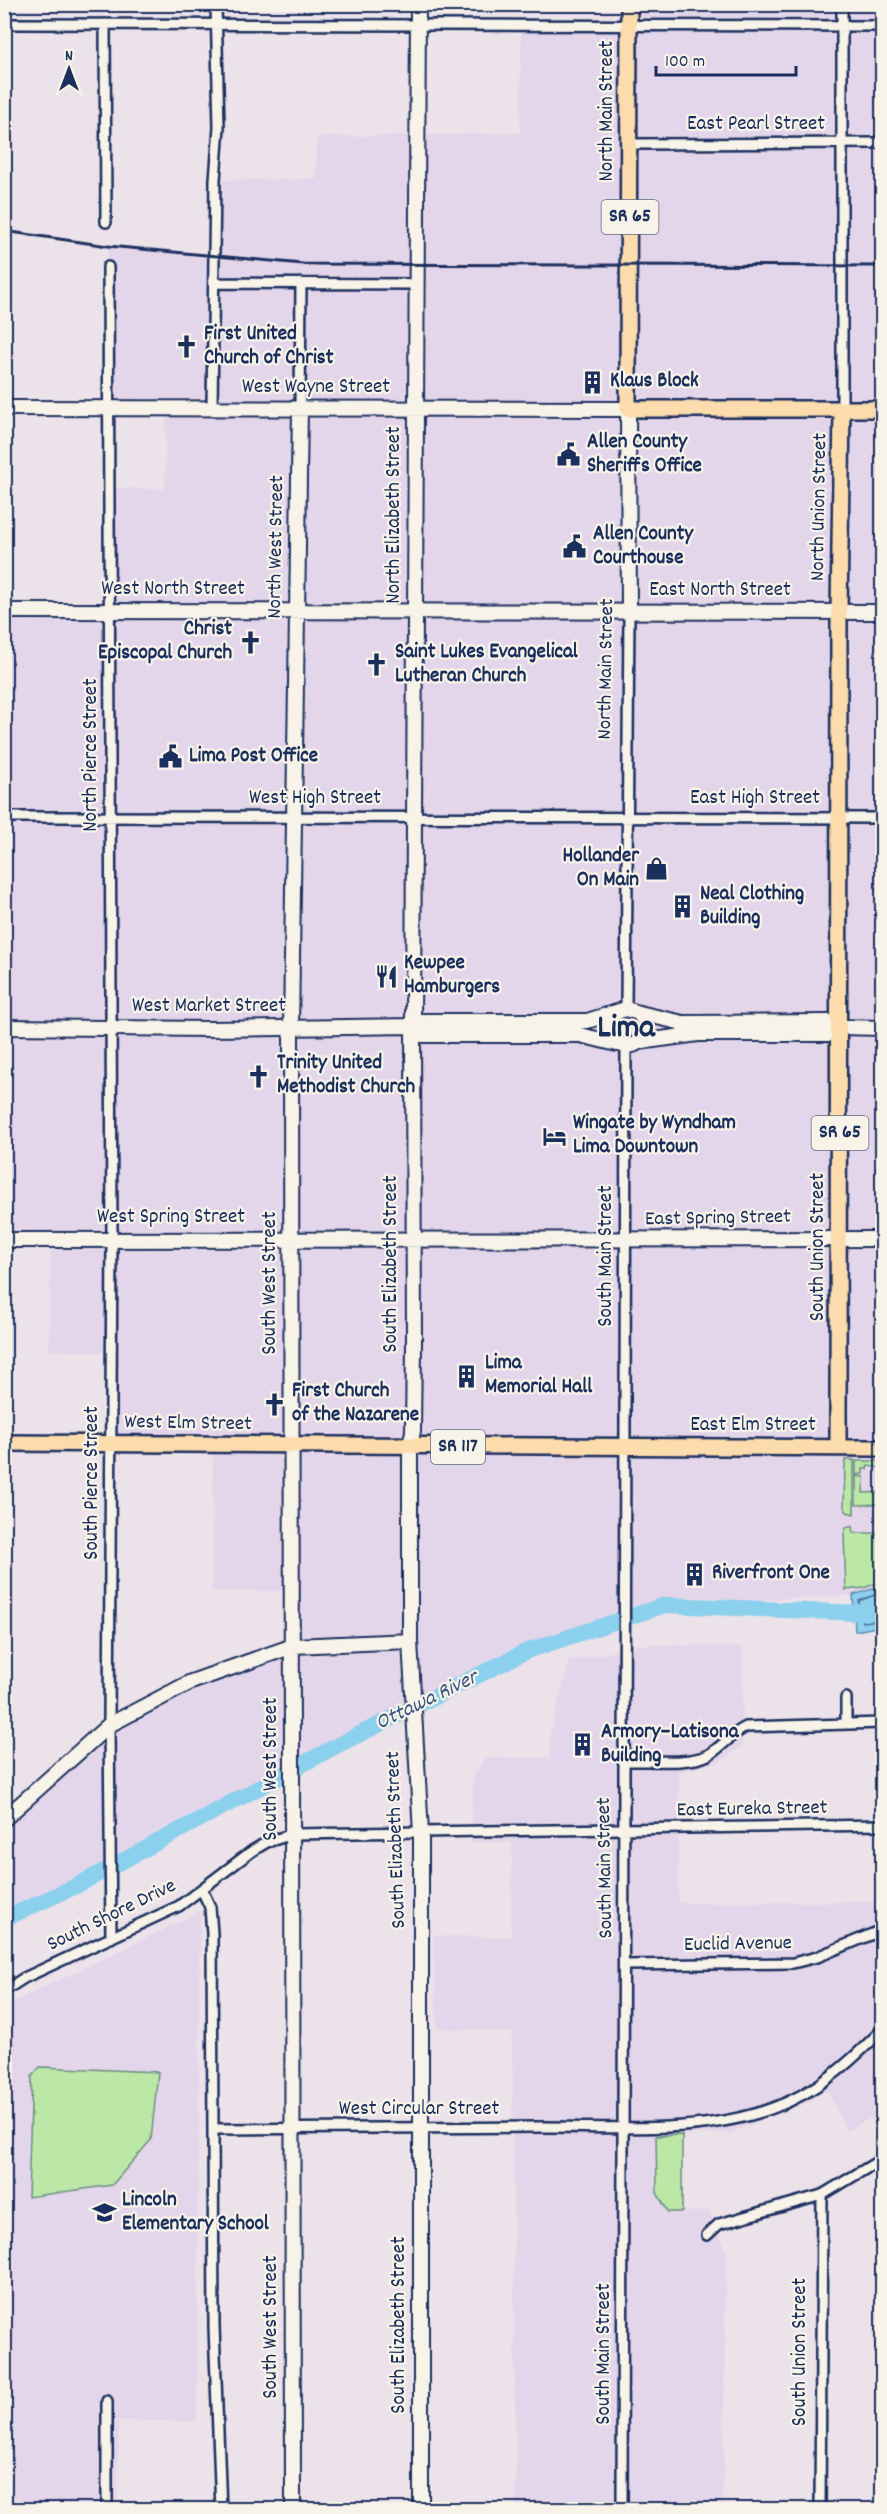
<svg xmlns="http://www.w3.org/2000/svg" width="887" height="2514" font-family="Dekko,sans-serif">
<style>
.built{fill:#e4d6ea}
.green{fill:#bbe8a6;stroke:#6b8c82;stroke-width:1.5}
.water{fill:#8bd0ec;stroke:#5e90b3;stroke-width:1.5}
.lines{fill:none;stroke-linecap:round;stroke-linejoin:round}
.shore{stroke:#486f97;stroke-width:1.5}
.river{stroke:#8bd0ec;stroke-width:16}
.street-casing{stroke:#1b2f5e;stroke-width:14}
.secondary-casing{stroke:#1b2f5e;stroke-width:18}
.primary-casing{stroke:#1b2f5e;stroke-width:20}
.street{stroke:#f7f3e8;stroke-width:9}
.secondary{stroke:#f7f3e8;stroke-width:14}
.primary{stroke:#fcdcac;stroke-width:15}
.rail{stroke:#1b2f5e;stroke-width:3}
.labels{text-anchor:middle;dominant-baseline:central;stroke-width:4.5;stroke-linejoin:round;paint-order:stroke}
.shield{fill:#f7f3e8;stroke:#5d6a87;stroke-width:1.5}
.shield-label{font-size:20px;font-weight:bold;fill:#1b2f5e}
.street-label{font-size:21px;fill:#1b2f5e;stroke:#f7f3e8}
.poi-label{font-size:21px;font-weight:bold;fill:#1b2f5e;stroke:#f7f3e8;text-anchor:start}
.water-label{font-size:22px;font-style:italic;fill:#375782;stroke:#f7f3e8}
.town-label{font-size:33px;font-weight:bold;fill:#1b2f5e;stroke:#f7f3e8}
</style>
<rect width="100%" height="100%" fill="#ece2e9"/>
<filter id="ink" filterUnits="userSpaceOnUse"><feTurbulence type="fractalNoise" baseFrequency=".0167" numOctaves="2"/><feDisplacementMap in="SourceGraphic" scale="12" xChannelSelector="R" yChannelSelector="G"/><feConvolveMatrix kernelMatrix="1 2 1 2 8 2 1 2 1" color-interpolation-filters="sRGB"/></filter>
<g filter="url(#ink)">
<path class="built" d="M629 5H882V1586L853 1595 665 1605 527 1651 342 1743 76 1886 5 1919V1819L78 1751 162 1696 293 1646 292 1591H212L213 1446 112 1444V1353L49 1350 51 1239 5 1240 4 611H109V488L165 489 166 409 109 408 108 246 214 258 215 180 316 179 317 137 520 133 521 25 629 26Z
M649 1644 743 1647 742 1747 718 1762 679 1772 678 1903 882 1902V2133L870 2118 846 2131 827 2090 810 2101 730 2133 656 2136 668 2212 709 2211 726 2251 723 2509H516L512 2033 437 2028 433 1936 511 1937 512 1842 471 1843 473 1777 485 1758 550 1757V1735L569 1661Z
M200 1912 197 2421H119L117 2509H12L7 2005Z"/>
<path class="green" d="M845 1460H854V1514L847 1512 844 1507Z
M856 1461H882V1468L868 1466 867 1469H863V1474L856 1475Z
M856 1476 864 1477 863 1493 882 1492V1504L856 1505Z
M852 1526 853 1533H882V1581L864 1588 846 1590 844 1534 846 1528Z
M40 2067 158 2072 151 2140 112 2185 28 2197 32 2076Z
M682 2135V2212H668L657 2193 656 2136Z"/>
<path class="water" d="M882 1586V1626L855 1631 853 1595Z"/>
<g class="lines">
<path class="shore" d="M882 1592 859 1601 862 1622 882 1620"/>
<path class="river" d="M4 1919 76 1886 342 1743 527 1651 665 1605 859 1613 882 1605"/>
<defs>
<path id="street" d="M842 4V409
M4 24 882 26
M105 24 106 222
M630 144 882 143
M108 267 112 1239 109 1725 111 1938
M214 283 417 284
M212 408 215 180 219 127 216 4
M300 409 301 283
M4 817 882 818
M626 1009 629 612
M846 1698V1723
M623 1761C646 1760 688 1765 708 1755 722 1747 731 1734 746 1727L882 1723
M202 1890 210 1907 212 1933 214 2327 221 2510
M624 1965 793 1963 817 1957 882 1930
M4 1991 24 1978 179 1906 252 1851 267 1842 293 1834 882 1825
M213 2129C324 2128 434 2128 544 2127 619 2127 702 2134 773 2108 818 2092 850 2062 882 2030
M707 2235 719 2224 822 2195 882 2159
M107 2401V2510
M622 2510 626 1046
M820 2510 822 2195"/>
<path id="secondary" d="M418 4 413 1026 414 1345 413 1431 410 1447V1641L421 1833V2510
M4 408 628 409 629 612
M4 611 882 612
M639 1013 683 1023 829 1022 840 1027 882 1028
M413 1026 422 1035H580L617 1044
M4 1027 211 1029 413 1026 424 1021H587L626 1009 639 1013 645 1024C646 1039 636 1048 622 1045L609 1034V1022L617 1012
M639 1042 698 1034H830L840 1027
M4 1240 882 1239
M4 1819 109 1725 191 1682 293 1646 410 1641
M293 2510 291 1028 300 409"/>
<path id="primary" d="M629 4 628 409H882
M4 1443 882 1448
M838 1447 839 612 842 409"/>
</defs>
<use href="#street" class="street-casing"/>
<use href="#secondary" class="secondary-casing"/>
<use href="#primary" class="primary-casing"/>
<use href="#street" class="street"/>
<use href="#secondary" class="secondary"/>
<use href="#primary" class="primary"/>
<path class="rail" d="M4 231 108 246 303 264 882 266"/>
</g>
</g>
<defs>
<symbol id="church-bare" viewBox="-9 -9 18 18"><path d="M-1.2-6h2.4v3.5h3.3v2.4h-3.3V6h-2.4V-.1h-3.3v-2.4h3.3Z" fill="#1b2f5e" stroke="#f7f3e8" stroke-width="2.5" paint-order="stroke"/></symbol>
<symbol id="building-bare" viewBox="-9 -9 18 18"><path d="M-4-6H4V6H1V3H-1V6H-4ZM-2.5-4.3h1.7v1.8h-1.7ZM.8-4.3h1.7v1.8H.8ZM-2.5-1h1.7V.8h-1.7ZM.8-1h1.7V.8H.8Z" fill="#1b2f5e" stroke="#f7f3e8" stroke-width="2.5" paint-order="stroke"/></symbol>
<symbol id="civic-bare" viewBox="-9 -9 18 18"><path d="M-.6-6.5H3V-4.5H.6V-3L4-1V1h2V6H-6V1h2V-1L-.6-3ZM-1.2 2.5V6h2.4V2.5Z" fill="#1b2f5e" stroke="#f7f3e8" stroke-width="2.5" paint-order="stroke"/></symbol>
<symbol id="shop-bare" viewBox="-9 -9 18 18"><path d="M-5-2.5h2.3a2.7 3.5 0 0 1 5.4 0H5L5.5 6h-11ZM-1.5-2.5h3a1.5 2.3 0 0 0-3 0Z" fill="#1b2f5e" stroke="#f7f3e8" stroke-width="2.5" paint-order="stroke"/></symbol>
<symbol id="restaurant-bare" viewBox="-9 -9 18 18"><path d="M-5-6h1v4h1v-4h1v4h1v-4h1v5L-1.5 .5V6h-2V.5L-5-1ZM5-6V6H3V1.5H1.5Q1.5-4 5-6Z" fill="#1b2f5e" stroke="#f7f3e8" stroke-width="2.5" paint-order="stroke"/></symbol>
<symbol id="hotel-bare" viewBox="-9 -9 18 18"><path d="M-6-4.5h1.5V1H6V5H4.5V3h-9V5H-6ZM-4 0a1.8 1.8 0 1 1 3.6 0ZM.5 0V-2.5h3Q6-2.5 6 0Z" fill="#1b2f5e" stroke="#f7f3e8" stroke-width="2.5" paint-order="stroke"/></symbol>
<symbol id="school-bare" viewBox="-9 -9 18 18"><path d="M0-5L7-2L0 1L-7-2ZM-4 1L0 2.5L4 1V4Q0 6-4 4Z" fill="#1b2f5e" stroke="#f7f3e8" stroke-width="2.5" paint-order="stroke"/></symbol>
</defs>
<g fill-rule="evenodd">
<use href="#church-bare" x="170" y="330" width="33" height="33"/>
<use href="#building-bare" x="576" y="366" width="33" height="33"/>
<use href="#civic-bare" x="552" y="438" width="33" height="33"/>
<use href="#civic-bare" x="558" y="530" width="33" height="33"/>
<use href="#church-bare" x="234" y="626" width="33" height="33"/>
<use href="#church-bare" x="360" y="648" width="33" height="33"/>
<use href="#civic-bare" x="154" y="740" width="33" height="33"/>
<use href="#shop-bare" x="640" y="852" width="33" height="33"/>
<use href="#building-bare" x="666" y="890" width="33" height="33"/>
<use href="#restaurant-bare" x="370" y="960" width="33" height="33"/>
<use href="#church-bare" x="242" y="1060" width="33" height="33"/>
<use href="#hotel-bare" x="538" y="1120" width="33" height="33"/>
<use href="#building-bare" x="450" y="1360" width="33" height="33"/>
<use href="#church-bare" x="258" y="1388" width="33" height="33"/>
<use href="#building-bare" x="678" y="1558" width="33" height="33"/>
<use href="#building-bare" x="566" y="1728" width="33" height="33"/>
<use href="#school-bare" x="88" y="2196" width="33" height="33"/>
</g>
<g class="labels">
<g class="shield">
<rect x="601.5" y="200" width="57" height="34" rx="4.5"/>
<rect x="811.5" y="1116" width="57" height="34" rx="4.5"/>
<rect x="431" y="1430" width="54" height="34" rx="4.5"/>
</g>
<g class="shield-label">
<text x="630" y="217">SR 65</text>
<text x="840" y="1133">SR 65</text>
<text x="458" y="1447">SR 117</text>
</g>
<g class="street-label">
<text transform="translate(608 111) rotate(-90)">North Main Street</text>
<text x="756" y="125">East Pearl Street</text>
<text x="316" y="388">West Wayne Street</text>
<text transform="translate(820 507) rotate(-89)">North Union Street</text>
<text transform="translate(395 515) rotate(-90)">North Elizabeth Street</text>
<text transform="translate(277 547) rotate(-89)">North West Street</text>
<text x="173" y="590">West North Street</text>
<text x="720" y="591">East North Street</text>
<text transform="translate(607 669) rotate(-89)">North Main Street</text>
<text transform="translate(92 755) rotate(-90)">North Pierce Street</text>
<text x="315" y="799">West High Street</text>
<text x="755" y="799">East High Street</text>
<text x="209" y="1007">West Market Street</text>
<text x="171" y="1218">West Spring Street</text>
<text transform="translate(718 1219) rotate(-1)">East Spring Street</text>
<text transform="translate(819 1247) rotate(-90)">South Union Street</text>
<text transform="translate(607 1256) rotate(-90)">South Main Street</text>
<text transform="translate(392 1264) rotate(-90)">South Elizabeth Street</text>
<text transform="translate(271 1283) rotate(-90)">South West Street</text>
<text transform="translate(188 1424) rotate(1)">West Elm Street</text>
<text x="753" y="1426">East Elm Street</text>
<text transform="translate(93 1483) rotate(-90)">South Pierce Street</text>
<text transform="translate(272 1769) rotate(-90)">South West Street</text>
<text transform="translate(752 1810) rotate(-1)">East Eureka Street</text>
<text transform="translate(397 1840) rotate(-92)">South Elizabeth Street</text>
<text transform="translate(606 1868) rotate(-91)">South Main Street</text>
<text transform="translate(112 1916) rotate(-26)">South Shore Drive</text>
<text transform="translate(738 1945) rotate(-1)">Euclid Avenue</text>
<text x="419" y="2110">West Circular Street</text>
<text transform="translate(400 2325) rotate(-90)">South Elizabeth Street</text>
<text transform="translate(272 2327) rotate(-90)">South West Street</text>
<text transform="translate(801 2352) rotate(-90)">South Union Street</text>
<text transform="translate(605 2354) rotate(-90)">South Main Street</text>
</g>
<g class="poi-label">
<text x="204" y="335">First United<tspan x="204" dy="24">Church of Christ</tspan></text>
<text x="610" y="382">Klaus Block</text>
<text x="587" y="443">Allen County<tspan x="587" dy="24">Sheriffs Office</tspan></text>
<text x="593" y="535">Allen County<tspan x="593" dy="24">Courthouse</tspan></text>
<text x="232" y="630" text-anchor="end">Christ<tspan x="232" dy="24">Episcopal Church</tspan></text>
<text x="395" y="653">Saint Lukes Evangelical<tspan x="395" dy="24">Lutheran Church</tspan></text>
<text x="189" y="757">Lima Post Office</text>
<text x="639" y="857" text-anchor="end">Hollander<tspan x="639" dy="24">On Main</tspan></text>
<text x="700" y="895">Neal Clothing<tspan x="700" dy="24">Building</tspan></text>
<text x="404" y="964">Kewpee<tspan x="404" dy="24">Hamburgers</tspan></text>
<text x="277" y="1064">Trinity United<tspan x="277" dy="24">Methodist Church</tspan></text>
<text x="573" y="1124">Wingate by Wyndham<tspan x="573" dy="24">Lima Downtown</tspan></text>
<text x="485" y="1364">Lima<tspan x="485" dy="24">Memorial Hall</tspan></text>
<text x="292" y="1392">First Church<tspan x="292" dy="24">of the Nazarene</tspan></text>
<text x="712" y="1574">Riverfront One</text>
<text x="601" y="1733">Armory–Latisona<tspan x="601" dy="24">Building</tspan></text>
<text x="122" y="2201">Lincoln<tspan x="122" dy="24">Elementary School</tspan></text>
</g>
<g class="water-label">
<text transform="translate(427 1701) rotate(-26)">Ottawa River</text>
</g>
<g class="town-label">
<text x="626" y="1029">Lima</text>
</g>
</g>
<rect width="887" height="2514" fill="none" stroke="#f7f3e8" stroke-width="24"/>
<rect x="12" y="12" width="863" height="2490" fill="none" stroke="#1b2f5e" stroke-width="2" filter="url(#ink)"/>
<g transform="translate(69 69)" stroke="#f7f3e8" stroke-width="4.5" paint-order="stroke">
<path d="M0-4.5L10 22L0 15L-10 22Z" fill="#1b2f5e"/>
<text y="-9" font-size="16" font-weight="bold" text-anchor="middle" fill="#1b2f5e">N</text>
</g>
<path d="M656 66v9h140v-9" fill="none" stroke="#1b2f5e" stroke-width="3"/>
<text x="665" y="66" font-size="18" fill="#1b2f5e" stroke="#f7f3e8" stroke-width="4.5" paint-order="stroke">100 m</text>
</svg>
